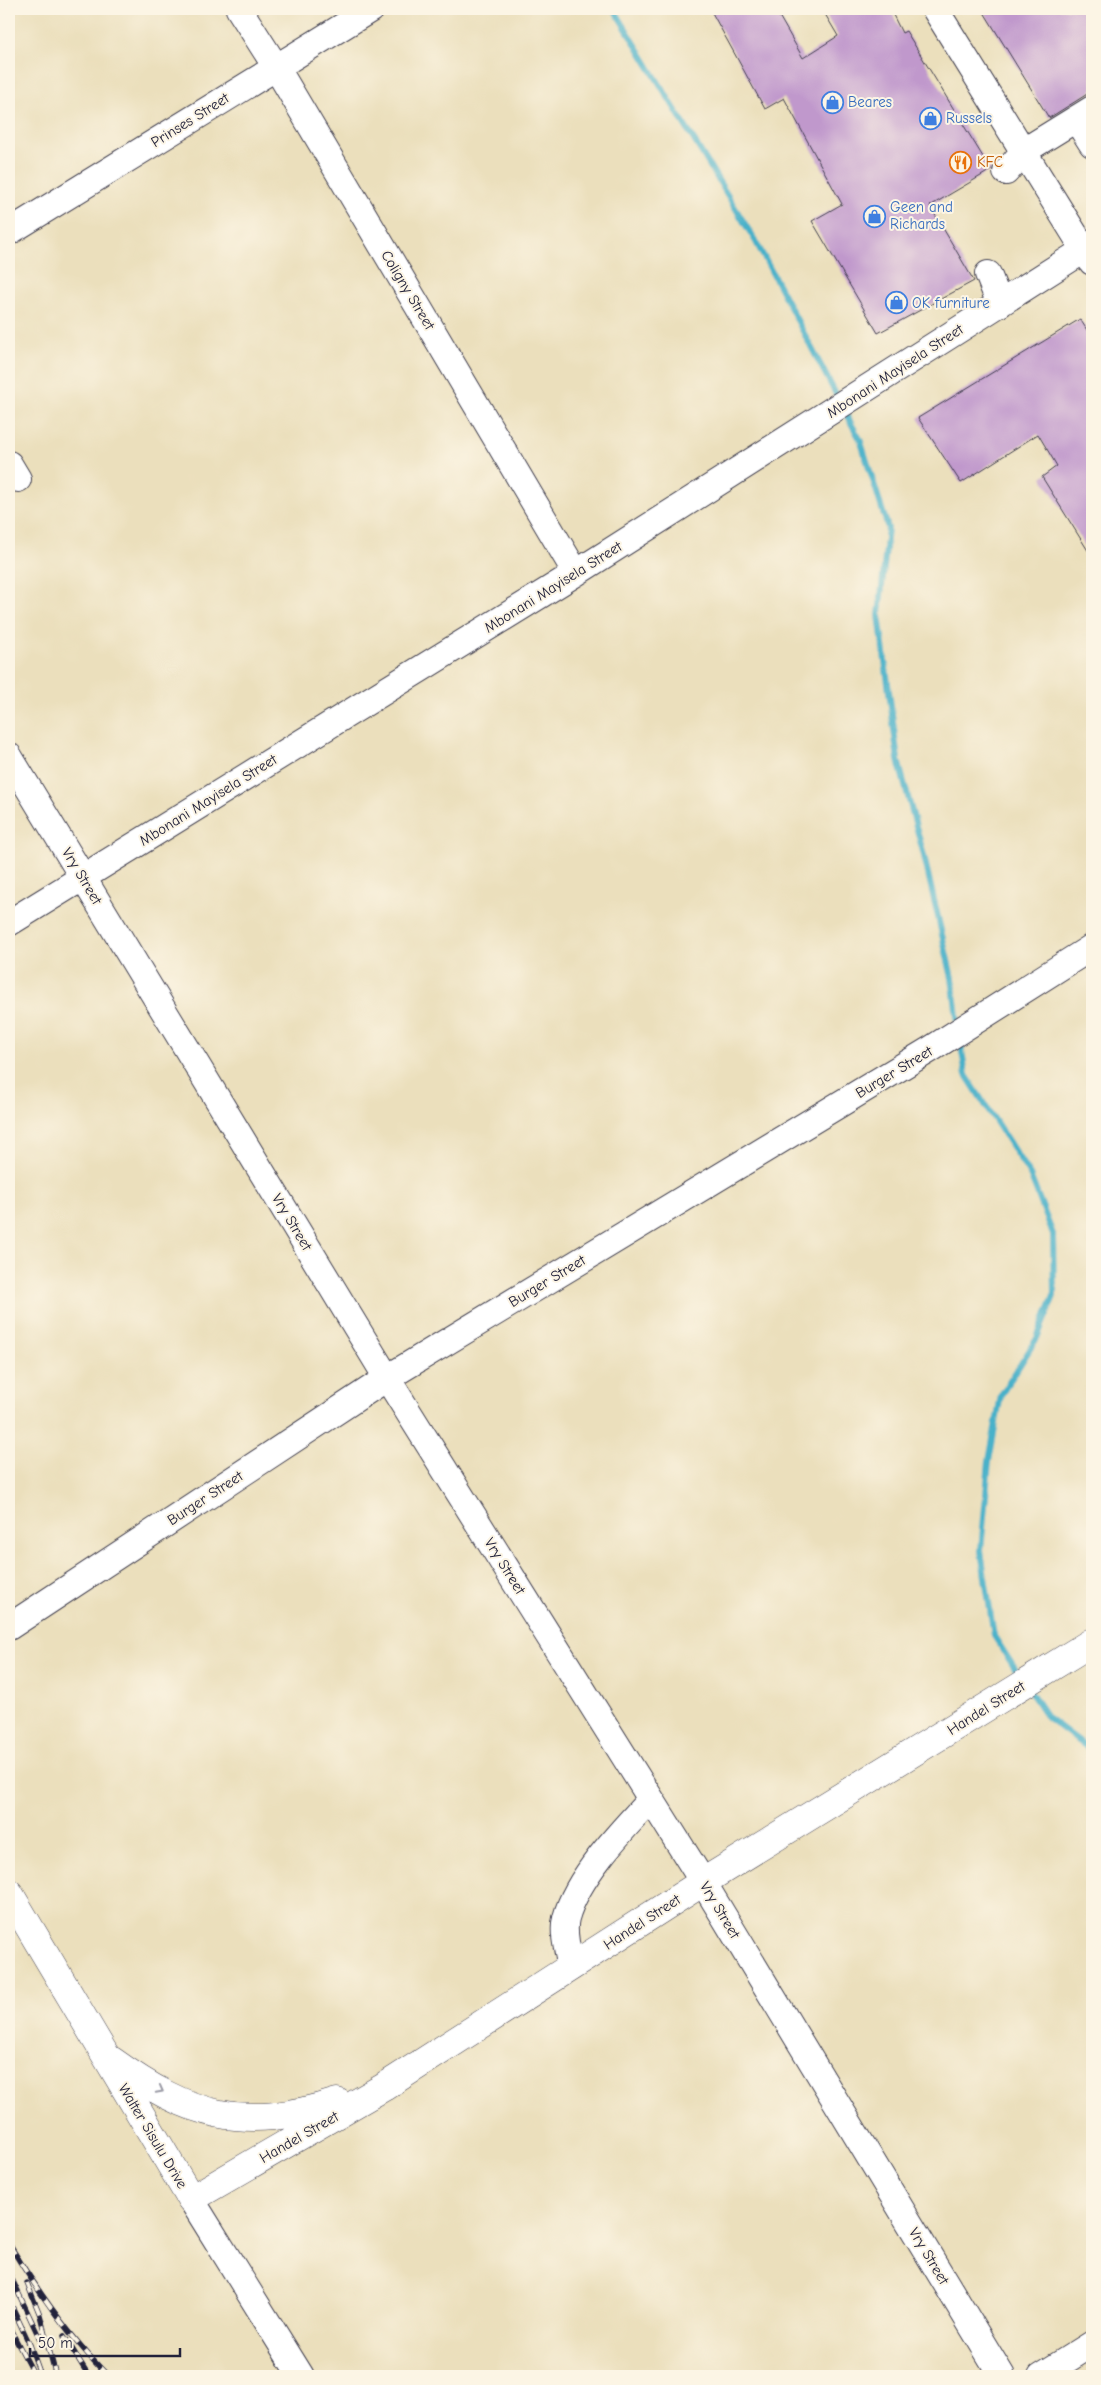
<svg xmlns="http://www.w3.org/2000/svg" width="1101" height="2385" font-family="'Comic Neue',sans-serif">
<style>
.lines{fill:none;stroke-linecap:round;stroke-linejoin:round}
.stream{stroke:#4ab1c9;stroke-width:6}
.building{fill:#c098cc}
.minor-casing{stroke:#403e4e;stroke-width:28}
.major-casing{stroke:#403e4e;stroke-width:29}
.minor{stroke:#fff;stroke-width:26}
.major{stroke:#fff;stroke-width:28}
.rail-casing{stroke:#22223b;stroke-width:5.5}
.rail{stroke:#fcf5e5;stroke-width:4;stroke-dasharray:11;stroke-linecap:butt}
.oneway{stroke:#9c9ca7}
.labels{text-anchor:middle;dominant-baseline:central;stroke-width:4;stroke-linejoin:round;paint-order:stroke}
.shop-label{font-size:15px;fill:#366cbe;stroke:#fcf5e5;text-anchor:start}
.street-label{font-size:15px;fill:#22223b;stroke:#fcf5e5}
.food-label{font-size:15px;fill:#c56008;stroke:#fcf5e5;text-anchor:start}
</style>
<rect width="100%" height="100%" fill="#fcf5e5"/>
<filter id="ink" filterUnits="userSpaceOnUse"><feTurbulence type="fractalNoise" baseFrequency=".02" numOctaves="2"/><feDisplacementMap in="SourceGraphic" scale="10" xChannelSelector="R" yChannelSelector="G"/><feConvolveMatrix kernelMatrix="1 2 1 2 8 2 1 2 1" color-interpolation-filters="sRGB"/></filter>
<filter id="wash" filterUnits="userSpaceOnUse"><feTurbulence type="fractalNoise" baseFrequency=".0096" numOctaves="4" result="noise"/><feDisplacementMap in="SourceGraphic" scale="20" xChannelSelector="R" yChannelSelector="G"/><feGaussianBlur stdDeviation="1.12" result="paint"/><feColorMatrix in="noise" values="0 0 0 0 0 0 0 0 0 0 0 0 0 0 0 0 0 1.4 0 .05"/><feComposite in="paint" operator="in"/></filter>
<g filter="url(#wash)">
<rect width="100%" height="100%" fill="#ebdfbc"/>
<g class="lines">
<path class="stream" d="M614 9 756 242 839 400
M843 409 860 439 888 528 879 615 898 760 923 852 952 978 958 1024
M960 1039 966 1075 1030 1175 1053 1234 1054 1296 1037 1338 1001 1395 989 1461 981 1551 994 1636 1021 1678
M1028 1688 1047 1717 1092 1751"/>
</g>
<g id="blocks">
<path class="building" d="M710 9H775L803 58 838 36 822 9H890L902 33 906 31 991 170 930 206 974 281 878 333 812 221 842 204 784 98 765 109Z
M982 9H1092V91L1049 118Z
M1080 319 1092 338V557L1042 477 1057 466 1038 434 961 483 918 418Z"/>
</g>
</g>
<g filter="url(#ink)">
<use href="#blocks" fill-opacity="0" stroke="#403e4e" stroke-width="1"/>
<g class="lines">
<defs>
<path id="minor" d="M239 9 276 67 576 573
M935 9 1092 262
M1076 119 1092 144
M1006 172 1024 151 1092 109
M9 232 371 9
M988 274 1000 304
M9 464 18 479
M9 756 387 1378 703 1882 1002 2376
M9 923 576 573 1092 245
M9 1627 387 1378 931 1049 1092 947
M571 1967C568 1952 562 1933 566 1918 577 1877 622 1830 651 1799
M191 2199 301 2376
M1041 2376 1092 2344"/>
<path id="major" d="M9 1893 191 2199 384 2087 703 1882 1092 1642
M111 2060C190 2117 243 2132 337 2102"/>
</defs>
<use href="#minor" class="minor-casing"/>
<use href="#major" class="major-casing"/>
<use href="#minor" class="minor"/>
<use href="#major" class="major"/>
<defs>
<path id="rail" d="M9 2244C38 2292 69 2336 108 2376
M9 2273 40 2339
M27 2283 40 2315 56 2376
M9 2300 30 2345 41 2376
M9 2327 35 2376
M64 2336 89 2376"/>
</defs>
<use href="#rail" class="rail-casing"/>
<use href="#rail" class="rail"/>
</g>
<defs><path id="oneway-chevron" d="M-2-3.5L2.5 0L-2 3.5" fill="none" stroke-width="1.6" stroke-linecap="round" stroke-linejoin="round" transform="scale(1.25)"/></defs>
<use class="oneway" href="#oneway-chevron" transform="translate(160 2090) rotate(28)"/>
</g>
<defs>
<symbol id="shop-ring" viewBox="-11 -11 22 22"><circle r="9.5" fill="#fcf5e5" stroke="#3f7fe0" stroke-width="1.5"/><path d="M-5-2.5h2.3a2.7 3.5 0 0 1 5.4 0H5L5.5 6h-11ZM-1.5-2.5h3a1.5 2.3 0 0 0-3 0Z" fill="#3f7fe0"/></symbol>
<symbol id="restaurant-ring" viewBox="-11 -11 22 22"><circle r="9.5" fill="#fcf5e5" stroke="#e8710a" stroke-width="1.5"/><path d="M-5-6h1v4h1v-4h1v4h1v-4h1v5L-1.5 .5V6h-2V.5L-5-1ZM5-6V6H3V1.5H1.5Q1.5-4 5-6Z" fill="#e8710a"/></symbol>
</defs>
<g fill-rule="evenodd">
<use href="#shop-ring" x="820" y="90" width="25" height="25"/>
<use href="#shop-ring" x="918" y="106" width="25" height="25"/>
<use href="#restaurant-ring" x="948" y="150" width="25" height="25"/>
<use href="#shop-ring" x="862" y="204" width="25" height="25"/>
<use href="#shop-ring" x="884" y="290" width="25" height="25"/>
</g>
<g class="labels">
<g class="shop-label">
<text x="848" y="102">Beares</text>
<text x="946" y="118">Russels</text>
<text x="890" y="207">Geen and<tspan x="890" dy="17">Richards</tspan></text>
<text x="912" y="303">OK furniture</text>
</g>
<g class="street-label">
<text transform="translate(190 120) rotate(-32)">Prinses Street</text>
<text transform="translate(408 290) rotate(59)">Coligny Street</text>
<text transform="translate(895 371) rotate(-33)">Mbonani Mayisela Street</text>
<text transform="translate(553 587) rotate(-32)">Mbonani Mayisela Street</text>
<text transform="translate(208 800) rotate(-32)">Mbonani Mayisela Street</text>
<text transform="translate(82 876) rotate(59)">Vry Street</text>
<text transform="translate(894 1072) rotate(-31)">Burger Street</text>
<text transform="translate(292 1222) rotate(59)">Vry Street</text>
<text transform="translate(547 1281) rotate(-31)">Burger Street</text>
<text transform="translate(205 1498) rotate(-33)">Burger Street</text>
<text transform="translate(505 1566) rotate(58)">Vry Street</text>
<text transform="translate(986 1708) rotate(-32)">Handel Street</text>
<text transform="translate(720 1910) rotate(59)">Vry Street</text>
<text transform="translate(642 1922) rotate(-33)">Handel Street</text>
<text transform="translate(153 2136) rotate(59)">Walter Sisulu Drive</text>
<text transform="translate(299 2137) rotate(-30)">Handel Street</text>
<text transform="translate(929 2256) rotate(59)">Vry Street</text>
</g>
<g class="food-label">
<text x="977" y="162">KFC</text>
</g>
</g>
<rect width="1101" height="2385" fill="none" stroke="#fcf5e5" stroke-width="30"/>
<path d="M30 2348v8h150v-8" fill="none" stroke="#22223b" stroke-width="2.5"/>
<text x="38" y="2348" font-size="15" fill="#22223b" stroke="#fcf5e5" stroke-width="4" paint-order="stroke">50 m</text>
</svg>
